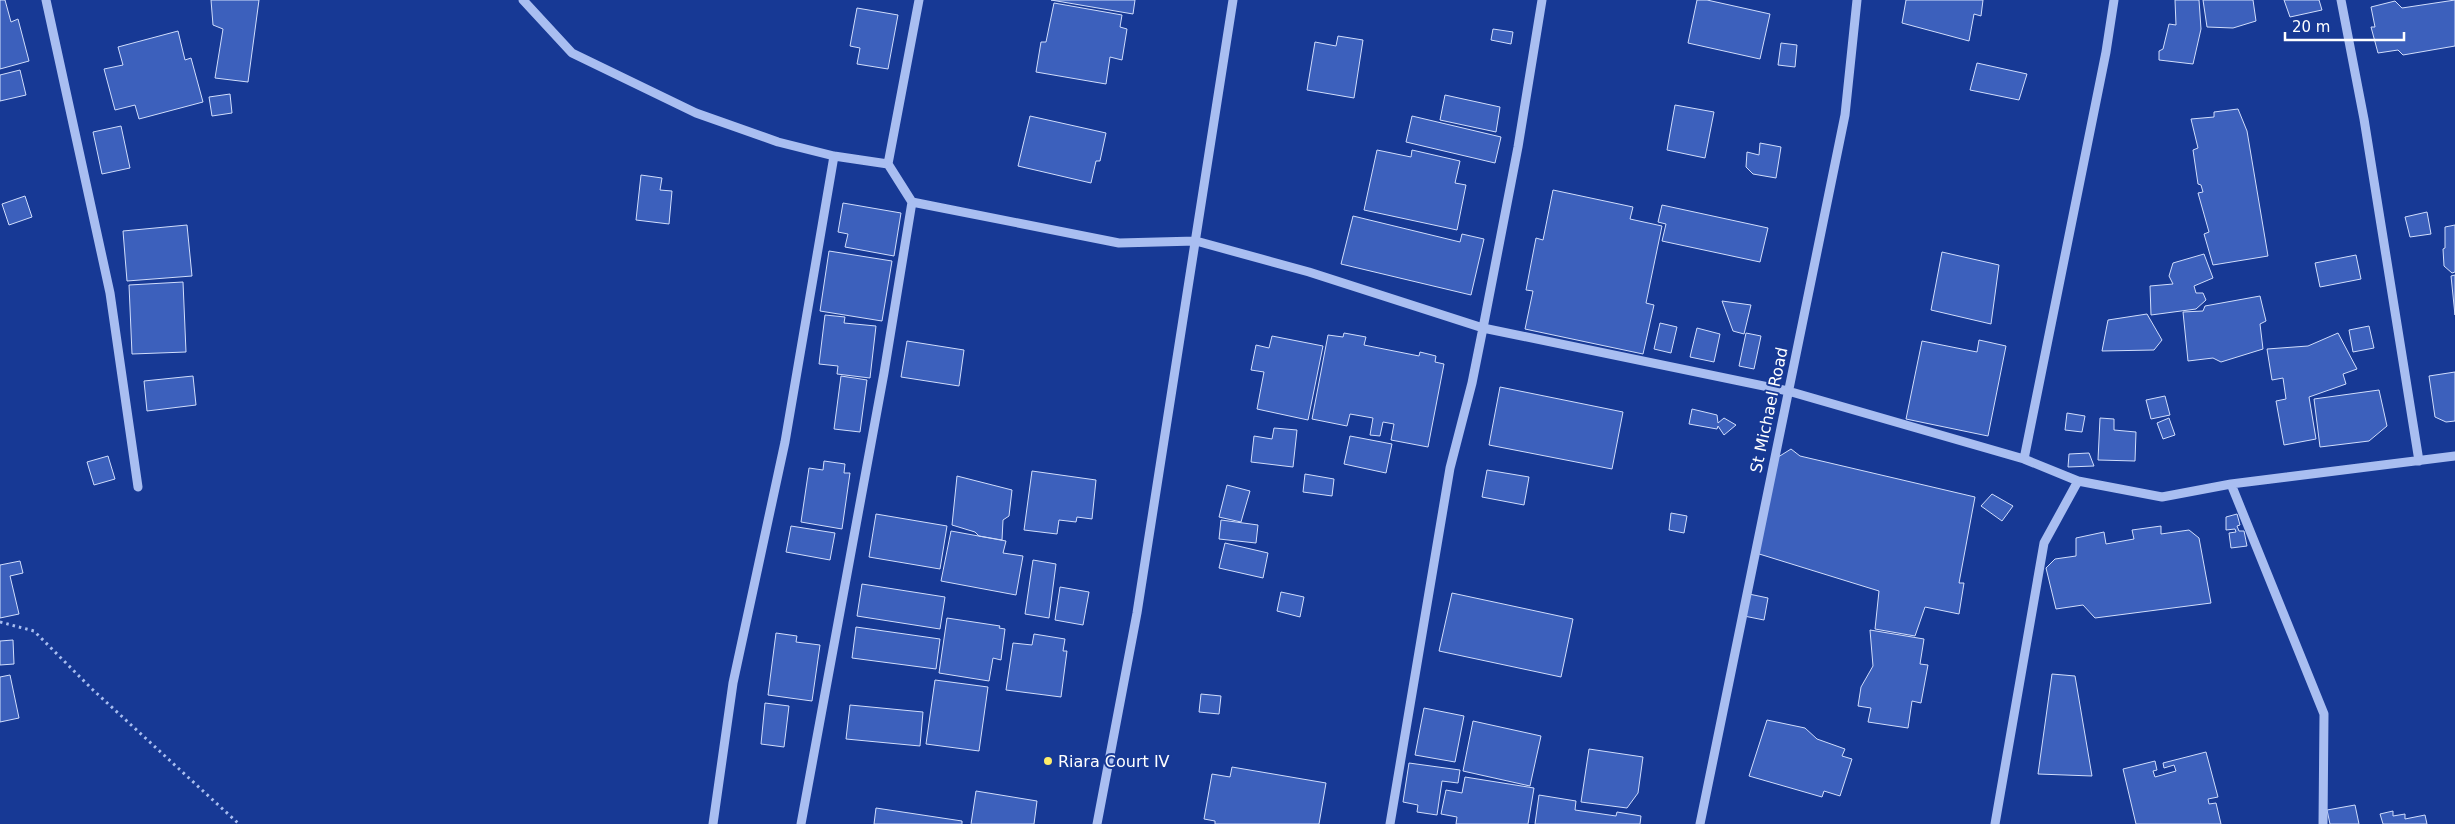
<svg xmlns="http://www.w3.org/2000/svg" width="2455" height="824" font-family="'DejaVu Sans',sans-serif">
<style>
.building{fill:#3c60bc;stroke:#d0ddfc}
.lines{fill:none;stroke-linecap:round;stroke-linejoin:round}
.path{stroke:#a9bef1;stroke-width:3;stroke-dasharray:2.5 4;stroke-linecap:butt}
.minor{stroke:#a9bef1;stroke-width:9}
.poi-dot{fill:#ffed69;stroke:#173995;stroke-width:2}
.labels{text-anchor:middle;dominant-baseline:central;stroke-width:4;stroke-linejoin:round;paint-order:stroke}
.street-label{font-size:16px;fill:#fff;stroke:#173995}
.poi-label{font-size:16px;fill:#fff;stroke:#173995;text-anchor:start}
</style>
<rect width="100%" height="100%" fill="#173995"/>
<path class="building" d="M0 0H5L11 22 18 19 29 61 0 69Z
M211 0H259L248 82 215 78 223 29 213 25Z
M1051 0H1135L1133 14Z
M1697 0H1707L1770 14 1760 59 1688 43Z
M1906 0H1983L1981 16 1974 14 1969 41 1902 23Z
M2175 0H2199L2201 29 2193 64 2159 60V51L2163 49 2169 24 2176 25Z
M2203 0H2253L2256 21 2233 28 2207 27Z
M2284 0H2319L2322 10 2290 17Z
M2455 0V46L2403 55 2398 50 2378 53 2371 27H2375L2371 7 2395 1 2402 8Z
M1054 3 1122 15 1120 27 1127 29 1122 60 1110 57 1106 84 1036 72 1041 42H1046Z
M857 8 898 15 888 69 857 64 860 48 850 46Z
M1493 29 1513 32 1511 44 1491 40Z
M178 31 185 60 191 58 203 102 139 119 135 105 115 110 104 69 123 65 118 47Z
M1338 36 1363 40 1354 98 1307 90 1315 42 1336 46Z
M1781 43 1797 45 1795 67 1778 65Z
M1977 63 2027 74 2019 100 1970 90Z
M20 70 26 95 0 101V75Z
M230 94 232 113 212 116 209 97Z
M1445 95 1500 107 1496 132 1440 120Z
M1675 105 1714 112 1705 158 1667 150Z
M2238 109 2247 131 2268 256 2213 265 2204 234 2209 232 2198 193 2203 192 2201 185 2198 184 2193 150 2198 148 2191 119 2214 117V112Z
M1030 116 1106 133 1100 161H1096L1091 183 1018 166Z
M1412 116 1501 137 1495 163 1406 142Z
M121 126 130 168 102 174 93 132Z
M1760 143 1781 147 1776 178 1753 174 1746 167 1747 152 1759 155Z
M1377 150 1411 157 1412 150 1460 161 1455 183 1466 185 1457 230 1364 210Z
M641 175 662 178 660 190 672 191 669 224 636 220Z
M1553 190 1633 207 1630 219 1662 226 1646 303 1654 305 1643 354 1525 329 1533 291 1526 290 1536 238 1543 240Z
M25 196 32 217 9 225 2 204Z
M843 203 901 213 894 256 845 247 848 234 838 232Z
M1662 205 1768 228 1760 262 1662 241 1666 224 1658 222Z
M2427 212 2431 234 2410 237 2405 217Z
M1353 216 1460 242 1462 234 1484 239 1471 295 1341 264Z
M187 225 192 276 127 281 123 231Z
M2455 225V272L2452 273 2444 266 2443 249 2445 248V227Z
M829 251 892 261 882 321 820 311Z
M1942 252 1999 265 1991 324 1931 310Z
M2204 254 2213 278 2194 286 2196 293H2203L2206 300 2196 309 2151 315 2150 286 2173 284 2169 276 2173 263Z
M2356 255 2361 279 2320 287 2315 263Z
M2455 275V315L2451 276Z
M183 282 186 352 132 354 129 285Z
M2260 296 2266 321 2260 324 2263 349 2221 362 2213 358 2188 361 2183 312 2203 311 2205 306Z
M1722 301 1751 305 1744 334 1733 331Z
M2147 314 2162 340 2154 350 2102 351 2108 320Z
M825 315 845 317 844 323 876 326 870 378 837 374 838 366 819 364Z
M1660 323 1677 327 1671 353 1654 349Z
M2369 326 2374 348 2353 352 2349 330Z
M1697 328 1720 334 1714 362 1690 357Z
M1344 333 1366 337 1364 345 1419 356 1420 352 1436 356 1435 362 1444 364 1428 447 1391 440 1394 424 1383 422 1380 436 1370 435 1373 418 1350 414 1347 426 1312 419 1328 335 1343 337Z
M1746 333 1761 336 1754 369 1739 366Z
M2338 333 2357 369 2343 374 2346 384 2309 397 2316 439 2284 445 2276 401 2286 399 2283 378 2272 380 2267 349 2308 346Z
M1272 336 1323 346 1308 420 1257 409 1264 372 1251 370 1256 345 1269 348Z
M1979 340 2006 346 1988 436 1906 419 1922 341 1977 352Z
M907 341 964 350 959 386 901 377Z
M2455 372V421L2446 422 2435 417 2429 376Z
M193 376 196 405 147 411 144 381Z
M841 376 867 380 860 432 834 429Z
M1500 387 1623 412 1612 469 1489 445Z
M2379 390 2387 426 2369 441 2320 447 2314 399Z
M2165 396 2170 415 2151 419 2146 400Z
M1692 409 1717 415 1718 423 1724 418 1736 425 1724 435 1718 426 1717 429 1689 424Z
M2067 413 2085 416 2082 432 2065 430Z
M2100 418 2114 419V430L2136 432 2135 461 2098 460Z
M2169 418 2175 435 2163 439 2157 423Z
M1274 428 1297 430 1293 467 1251 462 1254 436 1272 439Z
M1350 436 1392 444 1386 473 1344 464Z
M1791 449 1800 456 1975 497 1959 583H1964L1959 614 1925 607 1915 636 1875 629 1879 591 1756 553 1775 459Z
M2089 453 2094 466 2068 467 2069 454Z
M108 456 115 479 94 485 87 462Z
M824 461 845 464 844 473H850L842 529 801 522 809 468 823 470Z
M1487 470 1529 477 1524 505 1482 497Z
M1032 471 1096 480 1092 519 1077 517 1076 522 1059 520 1057 534 1024 530Z
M1305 474 1334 479 1332 496 1303 492Z
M957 476 1012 490 1009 516 1003 520 1002 540 979 536 975 532 952 525Z
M1227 485 1250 491 1241 522 1219 517Z
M1992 494 2013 506 2002 521 1981 506Z
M1671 513 1687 516 1684 533 1669 530Z
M876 514 947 526 940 569 869 557Z
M2237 514 2240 525 2237 526 2239 531H2244L2247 546 2231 548 2229 533 2236 532 2235 529 2226 530V517Z
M1221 520 1258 525 1256 543 1219 539Z
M791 526 835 533 830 560 786 552Z
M2161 526V534L2189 530 2199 538 2211 603 2095 618 2083 605 2056 609 2046 568 2055 559 2076 556V538L2104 532 2106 544 2134 539 2132 530Z
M951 531 1006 541 1003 553 1023 556 1016 595 941 581Z
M1225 543 1268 553 1263 578 1219 568Z
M1033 560 1056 564 1049 618 1025 614Z
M20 561 23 573 10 576 19 614 0 618V565Z
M862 584 945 597 940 629 857 616Z
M1060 587 1089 592 1083 625 1055 620Z
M1281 592 1304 597 1300 617 1277 611Z
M1452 593 1573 619 1561 677 1439 651Z
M1749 594 1768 598 1764 620 1744 616Z
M947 618 1000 626 999 628 1005 629 1001 660 993 658 989 681 939 673Z
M856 627 940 639 936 669 852 658Z
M1870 630 1924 639 1920 664 1928 665 1921 703 1912 701 1908 728 1868 722 1871 708 1858 706 1861 687 1873 666Z
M776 633 797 636 796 642 820 645 812 701 768 695Z
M1034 634 1065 639 1063 651H1067L1061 697 1006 690 1013 643 1032 645Z
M13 640 14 664 0 665V641Z
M2052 674 2075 676 2092 776 2038 774Z
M10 675 19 718 0 722V677Z
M935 680 988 687 979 751 926 744Z
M1201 694 1221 696 1219 714 1199 712Z
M765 703 789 706 784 747 761 744Z
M850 705 923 712 920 746 846 739Z
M1424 708 1464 716 1455 762 1415 755Z
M1767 720 1805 728 1817 739 1845 749 1842 756 1852 759 1840 796 1824 791 1822 797 1749 776Z
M1473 721 1541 736 1530 786 1463 771Z
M1589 749 1643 757 1638 793 1627 808 1581 802Z
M2206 752 2218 797 2208 799 2209 804 2216 803 2221 824H2136L2123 769 2155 761 2157 770 2153 771 2155 777 2176 771 2174 765 2164 768 2163 763Z
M1409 763 1460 770 1458 783 1442 781 1437 815 1417 812 1418 805 1403 802Z
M1232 767 1326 783 1319 824H1215V821L1204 819 1212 774 1230 777Z
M1465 777 1534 788 1528 824H1456L1457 817 1441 814 1446 790 1462 793Z
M976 791 1037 801 1034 824H971Z
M1539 795 1576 801 1575 810 1616 816 1617 812 1641 816 1640 824H1535Z
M2355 805 2359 824H2330L2327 810Z
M876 808 962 821V824H874Z
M2393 811V816L2405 814V819L2425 815 2427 824H2383L2380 814Z"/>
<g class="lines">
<path class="path" d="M0 622 34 631 92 689 239 824"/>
<path class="minor" d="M46 0 110 293 138 487
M523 0 572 53 696 113 778 142 834 156 888 164 912 202 1119 243 1196 241 1309 272 1483 328 1788 391 2024 459 2078 481 2162 497 2231 484 2455 456
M2341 0 2364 119 2419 461
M888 164 919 0
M2024 459 2106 52 2114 0
M2231 484 2324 714 2323 824
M713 824 733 683 785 442 834 156
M801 824 884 373 912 202
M1097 824 1137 613 1233 0
M1390 824 1450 468 1472 383 1483 328 1518 147 1542 0
M1700 824 1845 115 1857 0
M1995 824 2044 543 2078 481"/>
</g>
<circle class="poi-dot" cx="1048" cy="761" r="5"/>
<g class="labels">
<g class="street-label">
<text transform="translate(1769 410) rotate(-78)">St Michael Road</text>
</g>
<g class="poi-label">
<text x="1058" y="761">Riara Court IV</text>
</g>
</g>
<path d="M2285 32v8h119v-8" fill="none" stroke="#ffffff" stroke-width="2.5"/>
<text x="2292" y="32" font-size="15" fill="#ffffff" stroke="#173995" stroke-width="4" paint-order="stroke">20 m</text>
</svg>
